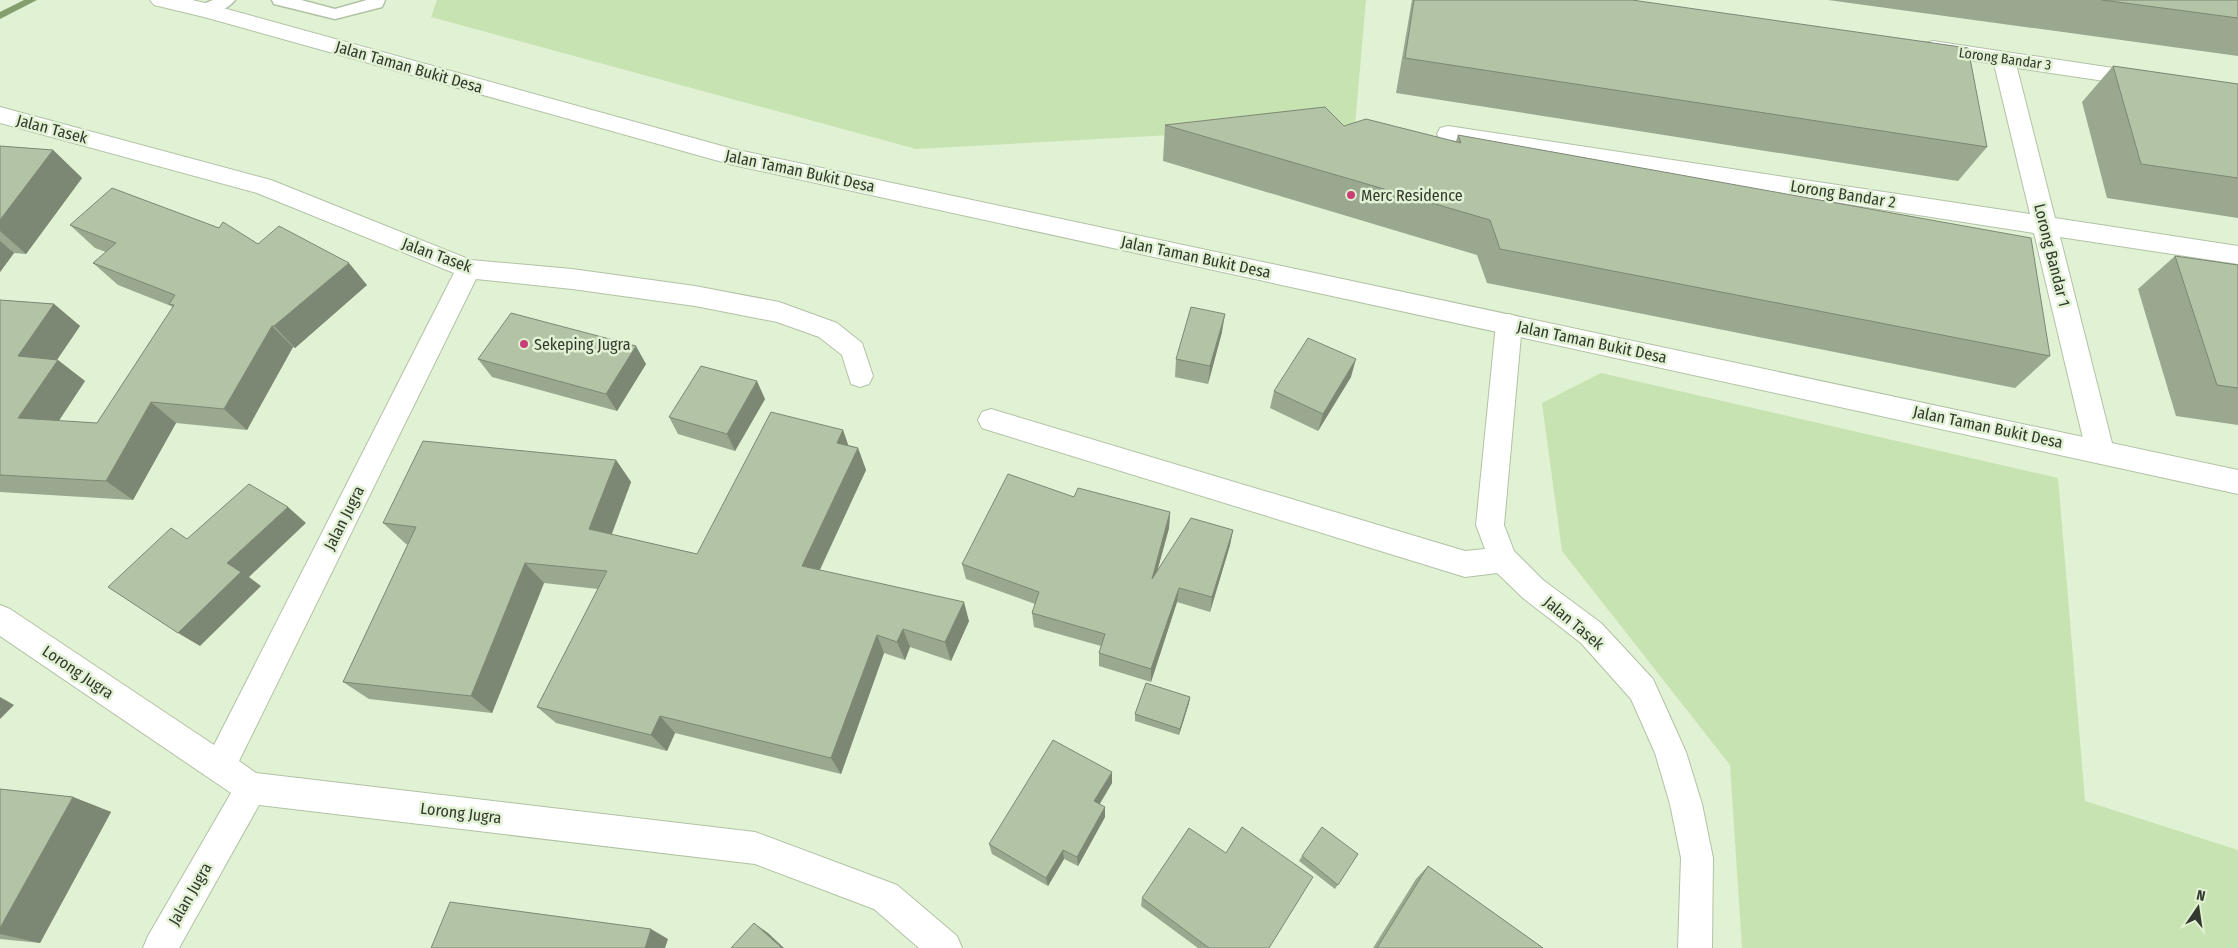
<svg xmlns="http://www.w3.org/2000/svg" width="2238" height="948" font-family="'Fira Sans Condensed',sans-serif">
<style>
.green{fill:#c8e3b2}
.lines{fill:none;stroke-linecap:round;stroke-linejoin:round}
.stream{fill:#849e6d;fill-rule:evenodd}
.lane-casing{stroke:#b2c2a5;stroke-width:3}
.street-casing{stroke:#b2c2a5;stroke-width:2}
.secondary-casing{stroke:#b2c2a5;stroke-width:2}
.lane{fill:#fff;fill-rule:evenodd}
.street{fill:#fff;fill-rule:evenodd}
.secondary{fill:#fff;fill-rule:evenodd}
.wall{fill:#9aa88f}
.shaded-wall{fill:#7d8874}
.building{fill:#b3c3a6;stroke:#7d8874}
.poi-dot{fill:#ca3f75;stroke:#e1f1d3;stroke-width:2}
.labels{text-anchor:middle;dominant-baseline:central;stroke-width:5;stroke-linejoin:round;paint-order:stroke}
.far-street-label{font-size:14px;fill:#32382d;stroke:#e1f1d3}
.street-label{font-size:16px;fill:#32382d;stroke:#e1f1d3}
.poi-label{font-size:16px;fill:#32382d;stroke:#e1f1d3;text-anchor:start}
</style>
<rect width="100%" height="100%" fill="#e1f1d3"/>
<path class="green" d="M437 0H1366L1355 125 916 149 431 17Z
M1601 373 2058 478 2085 801 2238 850V948H1742L1730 765 1562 551 1542 403Z"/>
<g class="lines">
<path class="stream" d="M24 0H37L0 19V12Z"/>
<defs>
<path id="lane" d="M213 0H235C229 9 209 17 199 14L197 10 199 6Z
M272 0H301L335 9 367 0H385L382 7 335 19 274 4Z"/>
<path id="street" d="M1933 41 2153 74 2156 79 2153 84 2145 87 2017 68 2055 218 2238 246V264L2060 237 2114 451 2110 459 2100 463 2090 459 2086 451 2034 233 1448 142 1440 140 1437 134 1440 128 1448 126 2030 214 1994 64 1925 53 1922 48 1925 43Z
M0 107 271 180 471 260 572 269 695 286 779 302 837 323 862 343 873 376 869 384 860 387 851 384 842 355 819 337 777 322 695 306 572 289 476 279 239 761 256 773 755 832 897 885 957 936 962 948H919L874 909 755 864 259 805 179 948H143L148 936 231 793 0 636V605L10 609 214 745 454 273 257 193 0 123Z
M1509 314 1518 317 1522 324 1504 525 1514 551 1543 580 1601 623 1653 679 1686 752 1702 804 1713 858 1712 948H1678L1681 858 1670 804 1655 753 1631 699 1581 643 1523 598 1497 573 1465 577 991 431 982 428 978 420 982 412 991 409 1465 551 1485 549 1476 525 1496 324 1500 317Z"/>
<path id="secondary" d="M150 0H192L205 3 733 149 2238 470V494L733 165 204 17 154 5Z"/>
</defs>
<use href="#lane" class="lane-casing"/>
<use href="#street" class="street-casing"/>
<use href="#secondary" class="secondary-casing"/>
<use href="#lane" class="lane"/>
<use href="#street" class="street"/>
<use href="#secondary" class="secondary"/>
</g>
<path class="wall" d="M1412 0H1632L1987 147 1958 181 1396 93Z
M1828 0H2238V56Z
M2113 66 2238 84V218L2107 198 2082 102Z
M1165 125 1344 126 1456 141 1458 135 2050 356 2015 388 1487 283 1477 255 1163 161Z
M0 146 53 150 82 178 26 254 14 253 0 272Z
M70 225 258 244 367 285 295 348 293 347 247 430 176 423 133 500 0 492V300L54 304 80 326 57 360 85 381 58 421 97 423 173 308 171 306 118 285 93 263 106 252 95 248Z
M2175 256 2238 265V425L2176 416 2138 289Z
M1222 332 1208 384 1175 377 1176 359Z
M478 359 646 364 617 411 492 377Z
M1351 377 1318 431 1270 408 1274 391Z
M765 399 735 451 678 434 669 417Z
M843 430 848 445 858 448 866 470 820 570 969 621 951 661 910 647 905 660 884 653 841 774 675 733 667 751 556 723 537 707 598 589 544 583 492 713 369 699 343 682 408 545 406 544 383 523 616 460 631 482 611 534 697 554Z
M1074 497 1170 512 1169 528 1157 571 1233 530 1230 545 1210 612 1177 602 1151 682 1099 666V653L1101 646 1034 627 1032 613 1035 604 966 579 962 564Z
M1190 697 1189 703 1179 735 1135 721V714Z
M1112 783 1100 804 1105 817 1078 866 1064 859 1048 886 992 854 989 844Z
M0 789 73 797 111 812 40 943 0 939Z
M1358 854 1335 889 1299 861 1302 856Z
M1428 866 1543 948H1373L1416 879Z
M1142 898 1269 948H1198L1141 906Z"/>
<path class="shaded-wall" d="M53 150 82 178 26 254 0 231V220Z
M0 241 14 253 0 272Z
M349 263 367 285 295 348 274 326Z
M54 304 80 326 45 377 18 356Z
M1225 314 1222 332 1208 384 1210 366Z
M272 326 293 347 247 430 224 409Z
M636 346 646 364 617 411 606 394Z
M1356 359 1351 377 1318 431 1323 414Z
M58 360 85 381 47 439 18 418Z
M757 381 765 399 735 451 727 434Z
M151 402 176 423 133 500 106 481Z
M843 430 851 453 837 443Z
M858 448 866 470 812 586 802 566Z
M616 460 631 482 606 550 589 529Z
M288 507 306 523 249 577 261 586 200 646 178 633 227 563Z
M1170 512 1169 528 1151 594 1152 579Z
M1233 530 1230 545 1210 612 1212 597Z
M525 563 544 583 492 713 471 696Z
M1179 588 1177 602 1151 682V669Z
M964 602 969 621 951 661 945 642Z
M903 629 910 647 905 660 897 642Z
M877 635 884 653 841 774 831 758Z
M0 697 14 705 0 719Z
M1190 697 1189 703 1179 735 1180 729Z
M660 716 675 733 667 751 651 735Z
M1112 772V783L1095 811 1094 801Z
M73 797 111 812 40 943 0 934V928Z
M1105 807V817L1078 866 1077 857Z
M1063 850 1064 859 1048 886 1046 878Z
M754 923 768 933 784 948H782Z
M651 929 668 939 665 948H645Z"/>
<path class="building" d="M1414 0H1632L1968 48 1987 147 1405 58Z
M2102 0H2238V18Z
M2113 66 2238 84V178L2141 164Z
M1325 107 1344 126 1366 119 1461 143 1458 135 2031 238 2050 356 1500 249 1490 220 1165 125Z
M0 146 53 150 0 220Z
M112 188 219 228 223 222 258 244 279 226 349 263 274 326H272L224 409 151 402 106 481 0 475V300L54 304 18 356 58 360 18 418 97 423 174 305 169 304 175 295 93 263 116 243 70 225Z
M2175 256 2238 265V388L2217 385Z
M1191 307 1225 314 1210 366 1176 359Z
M511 313 636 346 606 394 478 359Z
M1308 338 1356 359 1323 414 1274 391Z
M701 366 757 381 727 434 669 417Z
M771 412 843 430 837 443 858 448 802 566 964 602 945 642 903 629 897 642 877 635 831 758 660 716 651 735 537 707 607 571 525 563 471 696 343 682 416 527 383 523 423 441 616 460 589 529 697 554Z
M1008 474 1074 497 1078 488 1170 512 1152 579 1191 518 1233 530 1212 597 1179 588 1151 669 1099 653 1105 634 1032 613 1039 592 962 564Z
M249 484 288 507 227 563 241 572 178 633 108 587 171 528 187 539Z
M1146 683 1190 697 1180 729 1135 714Z
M1053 740 1112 772 1094 801 1105 807 1077 857 1063 850 1046 878 989 844Z
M0 789 73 797 0 928Z
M1242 827 1313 877 1269 948H1209L1142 898 1189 828 1226 853Z
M1322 827 1358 854 1338 885 1302 856Z
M1428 866 1543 948H1377Z
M450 902 651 929 645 948H431Z
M754 923 782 948H731Z"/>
<g class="poi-dot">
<circle cx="1351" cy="195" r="5"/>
<circle cx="524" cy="344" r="5"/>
</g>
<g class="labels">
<g class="far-street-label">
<text transform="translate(2005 59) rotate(8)">Lorong Bandar 3</text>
</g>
<g class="street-label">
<text transform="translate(409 67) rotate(16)">Jalan Taman Bukit Desa</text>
<text transform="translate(52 129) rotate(15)">Jalan Tasek</text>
<text transform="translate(800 171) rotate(12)">Jalan Taman Bukit Desa</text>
<text transform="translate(1843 194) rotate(9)">Lorong Bandar 2</text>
<text transform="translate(437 255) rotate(20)">Jalan Tasek</text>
<text transform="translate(2052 255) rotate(76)">Lorong Bandar 1</text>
<text transform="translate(1196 257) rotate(12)">Jalan Taman Bukit Desa</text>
<text transform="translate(1592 342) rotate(12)">Jalan Taman Bukit Desa</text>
<text transform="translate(1988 427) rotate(12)">Jalan Taman Bukit Desa</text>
<text transform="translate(344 518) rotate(-63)">Jalan Jugra</text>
<text transform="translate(1574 623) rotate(40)">Jalan Tasek</text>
<text transform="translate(78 672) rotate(34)">Lorong Jugra</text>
<text transform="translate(461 813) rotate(7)">Lorong Jugra</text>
<text transform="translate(190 894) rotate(-60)">Jalan Jugra</text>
</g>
<g class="poi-label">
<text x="1361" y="195">Merc Residence</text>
<text x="534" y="344">Sekeping Jugra</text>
</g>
</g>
<g transform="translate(2198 908) rotate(13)" stroke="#e1f1d3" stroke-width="4" paint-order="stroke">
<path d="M0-4L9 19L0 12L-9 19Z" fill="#32382d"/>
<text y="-8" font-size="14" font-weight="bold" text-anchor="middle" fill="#32382d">N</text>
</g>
</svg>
